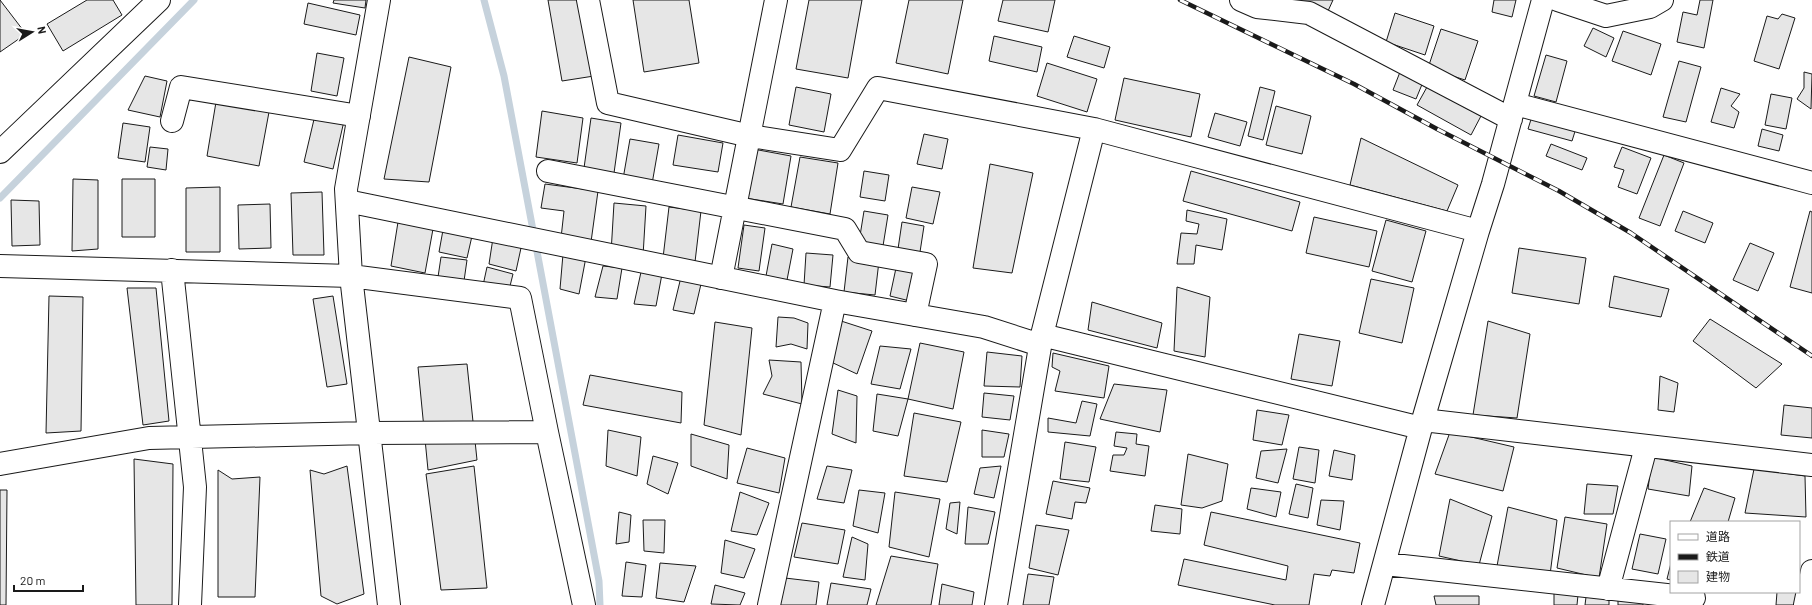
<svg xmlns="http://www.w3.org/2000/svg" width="1812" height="605" font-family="Barlow,'Noto Sans JP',sans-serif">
	<rect width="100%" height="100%" fill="#fff"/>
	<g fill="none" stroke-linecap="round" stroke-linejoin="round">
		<path stroke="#c6d2dc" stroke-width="7" d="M484,0L504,76L599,581L600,605
			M0,198L194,0"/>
	</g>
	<path fill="#e6e6e6" stroke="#1a1a1a" d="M0,0L26,34L0,52Z
		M87,0H113L122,15L63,51L47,24Z
		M334,0H366L365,8L333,3Z
		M548,0H581L594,76L562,81Z
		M633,0H689L699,63L644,72Z
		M809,0H862L848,78L796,69Z
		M909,0H963L948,74L896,63Z
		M1003,0H1055L1048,32L998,21Z
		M1299,0H1333L1328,11Z
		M1494,0H1516L1512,17L1492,12Z
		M1700,0H1713L1704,48L1677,42L1683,12L1697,15Z
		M308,3L360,15L356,35L304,24Z
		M1395,13L1434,26L1425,55L1386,42Z
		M1782,14L1795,18L1779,69L1754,61L1767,16L1778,19Z
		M1593,28L1614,38L1606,57L1584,46Z
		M1441,29L1478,41L1465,80L1428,68Z
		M1623,31L1661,44L1651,75L1612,61Z
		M994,36L1042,47L1037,72L989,61Z
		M1074,36L1110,47L1104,68L1067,57Z
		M317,53L344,58L337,96L311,91Z
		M1546,55L1567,61L1556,102L1534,96Z
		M409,57L451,67L429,182L384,179Z
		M1679,61L1701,67L1686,122L1663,117Z
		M1047,63L1097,79L1087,112L1037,96Z
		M1400,72L1423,82L1416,99L1393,90Z
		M1804,72L1812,74L1811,109L1797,99L1804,88Z
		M145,76L167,81L160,117L128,110Z
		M1124,78L1200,94L1191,137L1115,120Z
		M796,87L831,94L824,132L789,125Z
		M1260,87L1275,91L1263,140L1248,136Z
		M1427,87L1481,116L1471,135L1417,105Z
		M1721,88L1740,94L1731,106L1739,112L1734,128L1711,122Z
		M1771,94L1792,98L1786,129L1765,125Z
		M216,102L269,112L259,166L207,156Z
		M1276,106L1311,116L1302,154L1266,145Z
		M542,111L583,118L577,163L536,157Z
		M1215,113L1247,122L1240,146L1208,137Z
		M1533,113L1577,125L1572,141L1528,129Z
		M315,115L344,121L333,169L304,162Z
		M591,118L621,123L614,173L584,168Z
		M123,123L150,127L145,162L118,158Z
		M1762,129L1783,135L1779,151L1758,146Z
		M924,134L948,139L942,169L917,164Z
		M678,135L723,143L718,172L673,165Z
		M1361,138L1458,185L1447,211L1350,185Z
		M630,139L659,144L652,184L623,179Z
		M1551,144L1587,158L1582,170L1546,156Z
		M150,147L168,149L166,170L147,167Z
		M1622,147L1651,158L1637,194L1618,187L1624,170L1614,167Z
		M753,149L791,156L783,204L745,198Z
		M1664,155L1684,163L1660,226L1639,218Z
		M800,157L838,163L830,214L791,207Z
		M990,164L1033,173L1012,273L973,268Z
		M864,171L889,175L885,201L860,197Z
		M1191,171L1300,202L1292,231L1183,201Z
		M73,179L98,180V249L72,251Z
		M122,179H155V237H122Z
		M545,184L598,191L591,242L561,238L564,211L541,208Z
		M220,187V252H186V188Z
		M912,187L940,192L933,224L906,218Z
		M322,192L324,255H293L291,193Z
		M11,200L39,201L40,245L12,246Z
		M614,203L646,206L643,256L611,253Z
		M270,204L271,248L239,249L238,205Z
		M669,207L701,211L695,262L663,258Z
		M1187,210L1227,219L1222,250L1196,245L1194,264H1177L1181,233L1197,234L1199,224L1186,221Z
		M864,211L888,215L883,246L859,242Z
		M1683,211L1713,223L1705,243L1675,231Z
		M1810,211L1812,212V293L1790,287Z
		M1314,217L1377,231L1369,267L1306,253Z
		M1386,220L1426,231L1412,282L1372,271Z
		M398,222L433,229L425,273L391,266Z
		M902,222L924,226L920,252L898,249Z
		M744,225L765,228L759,271L738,268Z
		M443,230L472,236L467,258L439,252Z
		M493,238L521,248L516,271L489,264Z
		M1750,243L1774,253L1758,291L1733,280Z
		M772,244L793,249L787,280L766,276Z
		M1519,248L1586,258L1579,304L1512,293Z
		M806,253L833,255L830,287L804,285Z
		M563,254L586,257L579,294L560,289Z
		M441,257L467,260L464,281L438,277Z
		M848,257L879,261L875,295L844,292Z
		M603,266L622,268L617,299L595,297Z
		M487,267L513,274L508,294L482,290Z
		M896,268L920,273L914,302L890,296Z
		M641,272L662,274L656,306L634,304Z
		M1614,276L1669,289L1661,317L1609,307Z
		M681,277L701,284L694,314L673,310Z
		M1371,279L1414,288L1402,343L1359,333Z
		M1177,287L1210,297L1205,357L1174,351Z
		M127,288H156L169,421L143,425Z
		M49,296L83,297L81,431L46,433Z
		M333,296L347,384L327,387L313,299Z
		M1092,302L1162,323L1157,348L1088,330Z
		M778,317L794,318L808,323L807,349L791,344L776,347Z
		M1710,319L1782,364L1756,388L1693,341Z
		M838,320L872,331L857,374L831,362Z
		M1488,321L1530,334L1517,418L1473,415Z
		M715,322L752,328L741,435L704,425Z
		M1299,334L1340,341L1332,386L1291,379Z
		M920,343L964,352L953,409L908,399Z
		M880,346L911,349L900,389L871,384Z
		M987,352L1022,356L1020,387L984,386Z
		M1053,353L1109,366L1104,398L1055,391L1060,371L1052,367Z
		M769,360L801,362L802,404L763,394L772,376Z
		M467,364L477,460L428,470L418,367Z
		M590,375L682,392L681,423L583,405Z
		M1660,376L1678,383L1674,412L1658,410Z
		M1114,384L1167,390L1160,432L1100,419Z
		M838,390L857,396L856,443L832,434Z
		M984,393L1014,396L1010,420L982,417Z
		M877,394L908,399L898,436L873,431Z
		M1082,401L1097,404L1090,436L1048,432V418L1076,423Z
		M1784,405L1812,408V438L1781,435Z
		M1257,410L1289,415L1282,445L1253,440Z
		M914,413L961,422L947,482L904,476Z
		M608,430L641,437L637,476L606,466Z
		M982,430L1009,434L1004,457H982Z
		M1116,432L1137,434L1136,444L1149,446L1145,476L1110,471L1113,455H1124L1127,448L1114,446Z
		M1450,432L1514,447L1503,491L1435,474Z
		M691,434L729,445L727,479L691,466Z
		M1065,442L1096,447L1089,482L1060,479Z
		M1299,447L1319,450L1315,483L1293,479Z
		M747,448L785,458L779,493L737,483Z
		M1287,449L1278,483L1256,478L1261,451Z
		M1334,450L1355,455L1352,480L1329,476Z
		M1188,454L1228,464L1222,501L1202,508L1181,505Z
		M653,456L678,463L668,494L647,484Z
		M1652,457L1692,466L1689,496L1648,489Z
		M134,459L173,464L172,605H136Z
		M347,466L364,594L337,604L321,596L310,470L324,474Z
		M474,466L487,588L441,590L426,474Z
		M827,466L852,470L844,503L817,499Z
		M1001,466L994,498L974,494L980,468Z
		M1754,469L1805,476L1806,517L1745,513Z
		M218,470L232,479L260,477L255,597H218Z
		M1053,481L1090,488L1086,503L1075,502L1072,519L1046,514Z
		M1296,484L1313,488L1308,518L1289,514Z
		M1587,484L1618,486L1613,514H1584Z
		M1251,488L1281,492L1276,517L1247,509Z
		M1704,488L1735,498L1728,522H1690Z
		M0,490H7L6,605H0Z
		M859,490L885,493L878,533L853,526Z
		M740,492L769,503L757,535L731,531Z
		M895,492L940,499L929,557L889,547Z
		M1450,499L1492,516L1479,565L1439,556Z
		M1321,500L1344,501L1340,530L1317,525Z
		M960,502L957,534L946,529L950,503Z
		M1155,505L1182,509L1180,534L1151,531Z
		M968,507L995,512L988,544H965Z
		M1508,507L1557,520L1550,575L1497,566Z
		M619,512L631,515L629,542L616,544Z
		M1211,512L1360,543L1354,573L1332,570L1330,576L1314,574L1309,605H1275L1178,585L1184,559L1286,580L1288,566L1204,545Z
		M1565,517L1607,524L1599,578L1557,568Z
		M643,520H665L664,553L644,551Z
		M802,523L845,530L838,564L794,557Z
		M1036,525L1069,530L1058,575L1029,568Z
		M1640,534L1666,539L1658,574L1632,569Z
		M852,537L868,544L865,580L843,577Z
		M725,540L755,549L744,578L721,573Z
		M891,556L938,564L931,605H876Z
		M626,562L646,565L642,597L622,596Z
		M660,563L696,566L684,602L656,598Z
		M1671,563V580L1667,579Z
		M1028,574L1054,577L1049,605H1023Z
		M785,578L819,582L816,605H779Z
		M831,583L871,589L867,605H827Z
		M942,584L974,592L972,605H939Z
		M715,585L745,593L740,605L711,604Z
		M1777,592H1798L1796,605H1776Z
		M1554,593L1578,595L1577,605H1554Z
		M1434,596H1479V605H1436Z
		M1586,597L1609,599V605H1585Z
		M1618,600L1643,602V605H1618Z"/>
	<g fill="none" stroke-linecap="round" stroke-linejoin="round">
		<defs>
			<path id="minor" d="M379,0L346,189L351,276L389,605
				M588,0L608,103L750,136L840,150L878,88L1094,129L1478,231
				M1241,0L1257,7L1309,13L1511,119
				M1558,0L1606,16L1650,7L1662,0
				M1515,104L1812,183
				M172,121L181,87L359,116
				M0,152L159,0
				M548,171L845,229L859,252L926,264L915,315
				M347,201L835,301L984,327L1040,345
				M0,266L351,276L520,298L547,432L584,605
				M172,270L195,487L190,605
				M721,278L776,0
				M1042,335L1421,428
				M1423,420L1812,465
				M0,464L149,438L370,433L547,432
				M1385,564L1694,598
				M1608,589L1646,447
				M769,605L835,301
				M996,605L1042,335L1094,129
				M1373,605L1423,420L1478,231L1493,184L1543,0
				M1805,605L1812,571"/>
		</defs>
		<use href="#minor" stroke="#1a1a1a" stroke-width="24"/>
		<use href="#minor" stroke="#fff" stroke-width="22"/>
		<defs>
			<path id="rail" d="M1180,0L1354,84L1437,129L1559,191L1631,233L1812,356"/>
		</defs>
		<use href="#rail" stroke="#1a1a1a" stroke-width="4.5"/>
		<use href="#rail" stroke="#fff" stroke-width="3" stroke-dasharray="9" stroke-linecap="butt"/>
	</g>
	<rect x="1670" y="521" width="130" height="72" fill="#ffffff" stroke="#a3a3a3"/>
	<rect x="1678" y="534" width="20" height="6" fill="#ffffff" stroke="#a3a3a3"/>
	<text x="1706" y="541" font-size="12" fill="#1a1a1a">道路</text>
	<rect x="1678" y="554" width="20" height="6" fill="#1a1a1a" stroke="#a3a3a3"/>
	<text x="1706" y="561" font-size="12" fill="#1a1a1a">鉄道</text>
	<rect x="1678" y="571" width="20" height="12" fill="#e6e6e6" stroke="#a3a3a3"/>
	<text x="1706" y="581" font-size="12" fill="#1a1a1a">建物</text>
	<g transform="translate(32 32) rotate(79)" stroke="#ffffff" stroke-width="3" paint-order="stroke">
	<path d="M0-3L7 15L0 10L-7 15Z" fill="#1a1a1a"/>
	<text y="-6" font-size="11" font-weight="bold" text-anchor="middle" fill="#1a1a1a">N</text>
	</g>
	<path d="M14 585v6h69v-6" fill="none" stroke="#1a1a1a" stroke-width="2"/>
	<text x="20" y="585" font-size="12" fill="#1a1a1a" stroke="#ffffff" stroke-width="3" paint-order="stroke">20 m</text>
</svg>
